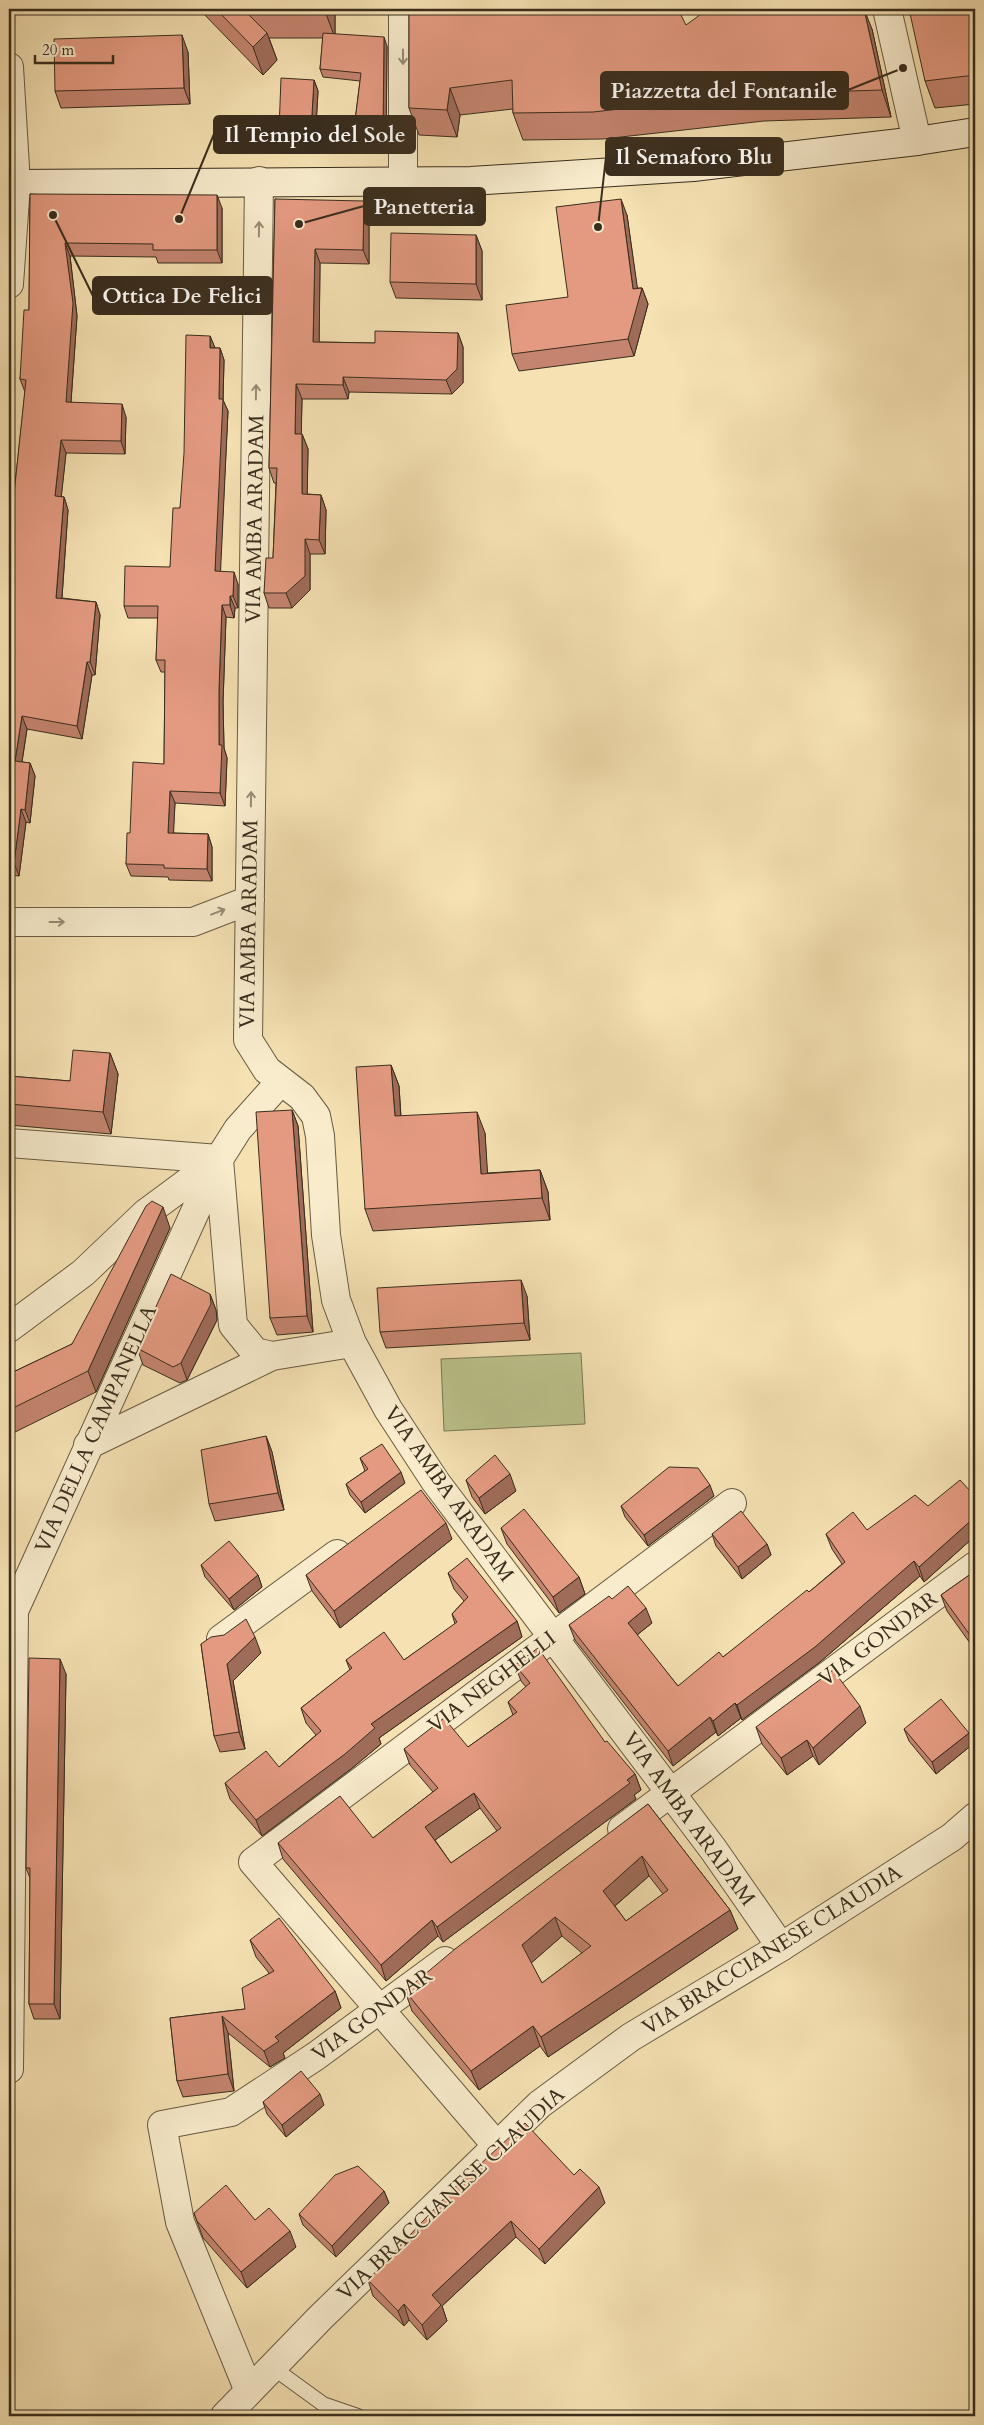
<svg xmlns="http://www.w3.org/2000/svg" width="984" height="2425" font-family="Cardo,serif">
	<rect width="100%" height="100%" fill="#f5e1b2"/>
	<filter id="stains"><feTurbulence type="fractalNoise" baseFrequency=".004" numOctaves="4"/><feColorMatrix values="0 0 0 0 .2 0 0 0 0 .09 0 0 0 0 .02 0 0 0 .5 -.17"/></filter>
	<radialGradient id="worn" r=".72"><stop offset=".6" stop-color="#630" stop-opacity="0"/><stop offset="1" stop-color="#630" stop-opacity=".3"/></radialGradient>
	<path fill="#bbc38d" stroke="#7a7856" d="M581,1353L585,1424L444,1431L441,1359Z"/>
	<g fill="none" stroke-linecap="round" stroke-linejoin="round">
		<defs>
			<path id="service" d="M272,2367L323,2404L358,2416"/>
			<path id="minor" d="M403,9V180
				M887,9L917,141
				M9,67L16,184L9,284
				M259,181L248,1040L267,1070L302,1097L316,1116L320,1136L326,1235L336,1300L352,1343L388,1409L435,1481L713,1849L781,1947
				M9,922H193L250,900
				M9,1143L219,1159
				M219,1160L233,1325L255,1352L272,1356L352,1343
				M9,1328L83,1273L146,1213L219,1159L238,1129L281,1081
				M88,1445L272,1356
				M221,1639L337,1554
				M622,1829L975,1566
				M9,2069L14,1611L219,1159
				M497,2146L253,1862L732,1503
				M249,2391L180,2222L162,2125L231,2112L316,2056L445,1961"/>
			<path id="tertiary" d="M225,2416L320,2318L540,2104L631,2037L781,1947L952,1837L975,1817"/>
			<path id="secondary" d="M9,184L471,181L693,167L917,141L975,132"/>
		</defs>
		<use href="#service" stroke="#685a43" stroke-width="16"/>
		<use href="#minor" stroke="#685a43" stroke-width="30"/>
		<use href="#tertiary" stroke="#685a43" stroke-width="30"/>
		<use href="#secondary" stroke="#392d1e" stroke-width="30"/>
		<use href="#service" stroke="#f8eccd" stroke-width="14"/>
		<use href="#minor" stroke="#f8eccd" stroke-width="28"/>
		<use href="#tertiary" stroke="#f8eccd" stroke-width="28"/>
		<use href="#secondary" stroke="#f8eccd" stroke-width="28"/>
	</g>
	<path fill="#c4846f" stroke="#392d1e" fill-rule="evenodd" d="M199,9H335V34L387,46L386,145L356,146L353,137L360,81L323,77L320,69L323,38H269L277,60L263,75Z
		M409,9L686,25L872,29L891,117L764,121L603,139L523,140L513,113V109L460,115L457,137L419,135L409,108Z
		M975,9V104L935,108L925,81Z
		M188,52L190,104L61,108L55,91Z
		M314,80L318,91L315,143L283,141L279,130Z
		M30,194L222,208V263H158L156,257L70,256L77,316L71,402L126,417L125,454L66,453L61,497H64L68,510L62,598L96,602L100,615L95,675H92L82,739L27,729L22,762L30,763L35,776L30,823L26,822L19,876L9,875V493L14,494L25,392L20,379L29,310Z
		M275,199L369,215V264L320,263L319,342L375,343L458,333L463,347V383L452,394L349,392L348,399H302L301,434H302L308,449L307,494L321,495L326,510L325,554H310V590L292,608H269L264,593L273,558L276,483H274L269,468Z
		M627,215L637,288H642L648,304L634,356L519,371L512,354L568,297Z
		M476,235L482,251V300L396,298L390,282Z
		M210,336L215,348H220L224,360L223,400L228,411L220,571L238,584V608H235L234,618L226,617L223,702L224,748L227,758L225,806L175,803L173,833L208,834L212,847V881L169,880L168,877L131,876L126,864L130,833L164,764L165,672H161L156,660L158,618H128L124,606L170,567L180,508Z
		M110,1053L118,1074L111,1134L9,1125V1076L70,1081Z
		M391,1065L399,1086L401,1116L485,1133L487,1173L540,1170L548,1192L550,1220L373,1231L365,1209Z
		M292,1110L298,1126L313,1332L277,1335L270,1318Z
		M170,1228L96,1392L9,1435V1374L72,1344Z
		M210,1294L216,1310L217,1320L187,1380L180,1383L143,1365L137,1348Z
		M527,1296L530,1340L386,1348L380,1332Z
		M266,1436L272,1452L284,1510L215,1521L209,1504Z
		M360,1458L405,1483L365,1513L350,1495L346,1484L365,1471Z
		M466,1480L516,1491L485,1514L472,1497Z
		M975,1490V1536L924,1582L920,1576L820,1662L742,1720L741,1718L718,1736L716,1732L673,1766L575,1640L569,1625L612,1599L652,1623L637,1635L678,1686L723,1657L809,1592L842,1564L832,1549L826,1534L867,1530L928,1506L972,1493Z
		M714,1496L648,1546L625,1517L621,1506Z
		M501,1528L579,1577L585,1594L559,1613L507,1544Z
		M712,1534L767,1544L771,1555L742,1579L716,1546Z
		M452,1539L340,1628L312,1591L306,1575Z
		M201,1565L258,1575L262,1587L234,1610L205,1577Z
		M975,1571V1650L947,1611L941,1595Z
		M448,1573L517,1621L522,1637L379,1738L381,1744L351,1769L262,1836L230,1799L225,1783L279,1767L316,1735L306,1723L301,1708L350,1670L346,1660H404L455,1624L452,1614L464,1601L454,1589Z
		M201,1644L261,1653L233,1681L245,1749L220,1752L214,1736Z
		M515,1665L605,1742L635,1774L641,1790L634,1795L636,1799L443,1942L438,1936L386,1981L283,1859L278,1843L373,1838L433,1792L410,1765L404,1749L468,1747L513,1715L508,1702L526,1687L521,1681ZM480,1808L497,1831L451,1863L435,1840Z
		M66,1674L60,2019H34L29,2004L30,1878L26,1868Z
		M866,1723L819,1765L813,1756L787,1775L762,1744L756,1727Z
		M904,1729L973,1744L936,1774L909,1741Z
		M648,1804L730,1910L738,1929L548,2057L540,2046L479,2090L412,2011L405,1991ZM649,1876L663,1894L626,1921L615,1906ZM562,1936L582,1953L542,1983L531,1963Z
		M250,1940L335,1991L341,2008L283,2053L285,2058L270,2067L228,2033L234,2091L183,2097L177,2081L170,2018L245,2009L269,1973L256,1957Z
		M263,2102L324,2105L286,2137L267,2114Z
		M574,2175L605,2203L545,2264L516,2237L442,2306L447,2321L427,2340L409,2320L404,2326L373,2296L368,2280Z
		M384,2191L389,2203L336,2257L303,2225L299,2214Z
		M194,2213L255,2220L296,2247L247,2288L203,2238Z"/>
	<path fill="#a06c5a" stroke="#392d1e" d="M325,9H335V38L325,11Z
		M864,9L872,29L891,117L882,90Z
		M267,33L277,60L263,75L253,47Z
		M182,35L188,52L190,104L184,88Z
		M384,37L387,46L386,145L383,137Z
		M314,80L318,91L315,143L311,132Z
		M450,88L460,115L457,137L447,110Z
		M217,195L222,208V263L217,250Z
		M621,199L627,215L639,299L642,288L648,304L634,356L628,339L633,289Z
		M364,201L369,215V264L363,250Z
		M476,235L482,251V300L476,284Z
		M65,243L70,256L77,316L70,415L66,402Z
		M315,249L320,263L319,357L313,342Z
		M458,333L463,347V383L452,394L446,380Z
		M210,336L215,348H210Z
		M220,348L224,360L223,400L228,411L220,583L215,571Z
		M343,377L349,392L348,399L343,385Z
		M296,384L302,399L301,449L295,434Z
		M122,404L126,417L125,454L121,441Z
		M302,434L308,449L307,509L302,494Z
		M61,440L66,453L60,509L55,496Z
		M321,495L326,510L325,554L319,540Z
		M64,497L68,510L61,611L56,598Z
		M305,539L310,554V590L292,608L286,593Z
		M234,572L238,584V608L233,596Z
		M230,596L235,608L234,618L230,605Z
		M96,602L100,615L95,675L90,662Z
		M222,605L226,617L223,702L224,748L227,758L225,806L220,793L219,745V690Z
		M87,662L92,675L82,739L77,726Z
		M22,716L27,729L20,774L15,761Z
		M30,763L35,776L30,823L25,810Z
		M170,791L175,803L173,845L168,833Z
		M21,809L26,822L19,876L14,863Z
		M208,834L212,847V881L207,869Z
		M110,1053L118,1074L111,1134L103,1112Z
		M391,1065L399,1086L402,1138L395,1116Z
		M292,1110L298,1126L313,1332L307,1316Z
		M477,1112L485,1133L489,1195L481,1174Z
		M540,1170L548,1192L550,1220L542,1198Z
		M163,1207L170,1228L96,1392L88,1371Z
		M521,1280L527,1296L530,1340L524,1323Z
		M210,1294L216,1310L217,1320L187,1380L181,1363Z
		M266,1436L272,1452L284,1510L278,1493Z
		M401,1472L405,1483L365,1513L361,1502Z
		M510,1474L516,1491L485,1514L479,1498Z
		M710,1485L714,1496L648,1546L644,1535Z
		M975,1517V1536L924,1582L919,1567Z
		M446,1523L452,1539L340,1628L334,1611Z
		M767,1544L771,1555L742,1579L738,1567Z
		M914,1561L920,1576L820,1662L742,1720L737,1705Z
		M258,1575L262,1587L234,1610L229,1599Z
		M579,1577L585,1594L559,1613L553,1597Z
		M646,1608L652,1623L633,1638L628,1623Z
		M517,1621L522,1637L379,1738L381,1744L351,1769L262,1836L256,1820L371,1724Z
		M255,1637L261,1653L233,1681L245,1749L239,1732L227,1664Z
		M60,1659L66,1674L60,2019L54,2004Z
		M735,1703L741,1718L718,1736L713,1721Z
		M860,1706L866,1723L819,1765L813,1748Z
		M710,1717L716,1732L673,1766L668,1751Z
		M969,1733L973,1744L936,1774L932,1762Z
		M807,1740L813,1756L787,1775L781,1758Z
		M635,1774L641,1790L634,1795L636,1799L443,1942L437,1927Z
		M474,1793L480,1808L431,1843L425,1827Z
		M642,1856L649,1876L610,1910L603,1891Z
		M730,1910L738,1929L548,2057L541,2037Z
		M555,1917L562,1936L529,1965L522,1945Z
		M432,1920L438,1936L386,1981L381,1965Z
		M335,1991L341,2008L283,2053L285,2058L270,2067L264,2051L275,2037Z
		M222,2016L228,2033L234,2091L228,2074Z
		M533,2026L540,2046L479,2090L471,2071Z
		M320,2094L324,2105L286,2137L282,2125Z
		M599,2187L605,2203L545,2264L539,2249Z
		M384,2191L389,2203L336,2257L332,2246Z
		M511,2221L516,2237L442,2306L447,2321L427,2340L422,2325L432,2295Z
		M290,2231L296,2247L247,2288L241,2272Z
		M404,2304L409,2320L404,2326L398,2311Z"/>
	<path fill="#e49a81" stroke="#392d1e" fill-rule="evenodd" d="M216,9H325V11H245L267,33L253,47Z
		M409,9H678L686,25L708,9H864L882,90L754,94L593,112L513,113L512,80L450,88L447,110L409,108Z
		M909,9H975V75L925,81Z
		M323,33L384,37L383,137H353L361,73L320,69Z
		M182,35L184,88L55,91L54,39Z
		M281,78L314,80L311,132L279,130Z
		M30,194L217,195V250H153V244L65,243L73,303L66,402L122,404L121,441L61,440L55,496L64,497L56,598L96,602L90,662H87L77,726L22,716L15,761L30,763L25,810L21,809L14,863H9V493L14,494L26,380L20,379L24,310H29Z
		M275,199L364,201L363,250L315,249L313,342L375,343V331L458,333L457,369L446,380L343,377V385L296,384L295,434H302V494L321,495L319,540L305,539V576L286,593H264L266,558H273L277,468H269Z
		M621,199L633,289L642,288L628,339L512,354L506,305L568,297L556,207Z
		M391,233L476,235V284L390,282Z
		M186,335L210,336V348H220L219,399H223L215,571L234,572L233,596H230V605H222L219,690V745H222L220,793L170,791L168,833L208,834L207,869L164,868V865L126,864L127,833H130L133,762L164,764L165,660H156L158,606H124L125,566L170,567L173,508H180L184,453Z
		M73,1050L110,1053L103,1112L9,1104V1076L70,1081Z
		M391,1065L395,1116L477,1112L481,1174L540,1170L542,1198L365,1209L356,1067Z
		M292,1110L307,1316L270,1318L256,1112Z
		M152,1201L163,1207L88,1371L9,1410V1374L72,1344L146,1206Z
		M171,1274L210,1294L211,1304L181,1363L173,1367L137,1348Z
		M521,1280L524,1323L380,1332L377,1288Z
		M266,1436L278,1493L209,1504L201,1450Z
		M382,1444L401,1472L361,1502L346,1484L368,1469L360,1458Z
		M495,1455L510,1474L479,1498L466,1480Z
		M669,1467L698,1468L710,1485L644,1535L621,1506Z
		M960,1480L972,1493L975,1490V1517L919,1567L914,1561L815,1647L737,1705L735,1703L713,1721L710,1717L668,1751L569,1625L609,1596L612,1599L628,1586L646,1608L628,1623L678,1686L719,1652L723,1657L807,1590L809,1592L845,1562L826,1534L853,1512L867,1530L915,1495L928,1506Z
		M421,1490L446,1523L334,1611L306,1575Z
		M524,1509L579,1577L553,1597L501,1528Z
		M741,1511L767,1544L738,1567L712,1534Z
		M229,1541L258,1575L229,1599L201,1565Z
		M467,1558L517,1621L371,1724L375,1728L345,1754L256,1820L225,1783L266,1751L279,1767L321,1731L301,1708L352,1668L346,1660L384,1632L404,1660L457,1622L452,1614L468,1597L448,1573Z
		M975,1571V1642L941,1595Z
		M246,1619L255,1637L227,1664L239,1732L214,1736L201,1644L211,1637L224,1635Z
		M538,1648L605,1742L607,1741L635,1774L627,1780L630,1783L437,1927L432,1920L381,1965L278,1843L340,1796L373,1838L438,1788L404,1749L444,1718L468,1747L517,1712L508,1702L530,1683L515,1665ZM474,1793L501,1828L451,1863L425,1827Z
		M29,1658L60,1659L54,2004H29L30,1868H26Z
		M833,1670L860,1706L813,1748L807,1740L781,1758L756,1727Z
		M941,1699L969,1733L932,1762L904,1729Z
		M648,1804L730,1910L541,2037L533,2026L471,2071L405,1991L455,1949ZM642,1856L668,1890L626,1921L603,1891ZM555,1917L591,1946L542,1983L522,1945Z
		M279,1918L335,1991L275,2037L279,2041L264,2051L222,2016L228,2074L177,2081L170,2018L245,2009L242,1988L274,1971L250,1940Z
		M301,2071L320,2094L282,2125L263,2102Z
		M525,2123L574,2175L580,2169L599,2187L539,2249L511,2221L432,2295L441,2305L422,2325L404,2304L398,2311L368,2280L451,2191Z
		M358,2166L384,2191L332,2246L299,2214L335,2175Z
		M226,2185L255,2220L269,2208L290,2231L241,2272L197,2221L194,2213Z"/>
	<defs><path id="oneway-shaft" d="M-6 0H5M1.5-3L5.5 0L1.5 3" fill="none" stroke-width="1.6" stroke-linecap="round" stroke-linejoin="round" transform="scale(1.25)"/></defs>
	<g stroke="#988c76">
		<use href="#oneway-shaft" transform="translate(403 57) rotate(90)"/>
		<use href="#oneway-shaft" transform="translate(259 229) rotate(-89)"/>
		<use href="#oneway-shaft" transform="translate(256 392) rotate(-89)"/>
		<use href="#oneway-shaft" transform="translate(251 799) rotate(-89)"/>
		<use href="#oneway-shaft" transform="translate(218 912) rotate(-21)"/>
		<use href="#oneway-shaft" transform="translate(57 922)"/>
	</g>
	<g text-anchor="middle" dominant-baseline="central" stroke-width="4" stroke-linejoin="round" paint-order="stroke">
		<g font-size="21" fill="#392d1e" stroke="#f8eccd">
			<text transform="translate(255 519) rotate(-89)">VIA AMBA ARADAM</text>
			<text transform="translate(249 924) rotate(-89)">VIA AMBA ARADAM</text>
			<text transform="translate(96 1429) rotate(-66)">VIA DELLA CAMPANELLA</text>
			<text transform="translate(449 1494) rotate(55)">VIA AMBA ARADAM</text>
			<text transform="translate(878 1639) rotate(-37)">VIA GONDAR</text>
			<text transform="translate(492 1682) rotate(-37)">VIA NEGHELLI</text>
			<text transform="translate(689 1819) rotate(54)">VIA AMBA ARADAM</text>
			<text transform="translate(772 1950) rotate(-32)">VIA BRACCIANESE CLAUDIA</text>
			<text transform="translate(372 2015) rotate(-36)">VIA GONDAR</text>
			<text transform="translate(451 2194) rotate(-43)">VIA BRACCIANESE CLAUDIA</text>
		</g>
	</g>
	<path fill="none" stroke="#392d1e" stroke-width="2" d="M903 68L848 90M179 219L214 134M598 227L606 157M299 224L364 206M53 215L93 296"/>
	<g fill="#392d1e" stroke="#f8eccd" stroke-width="2">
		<circle cx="903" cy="68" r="5"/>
		<circle cx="179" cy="219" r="5"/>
		<circle cx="598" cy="227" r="5"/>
		<circle cx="299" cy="224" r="5"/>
		<circle cx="53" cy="215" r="5"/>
	</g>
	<g fill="#392d1e" stroke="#392d1e" stroke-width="2">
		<rect x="601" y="72" width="247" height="37" rx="5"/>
		<rect x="214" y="116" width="201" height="37" rx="5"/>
		<rect x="606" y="138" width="177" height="37" rx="5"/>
		<rect x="364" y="188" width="121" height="37" rx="5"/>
		<rect x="93" y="277" width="179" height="37" rx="5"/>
	</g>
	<g font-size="22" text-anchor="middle" font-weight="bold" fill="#fff">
		<text x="724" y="98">Piazzetta del Fontanile</text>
		<text x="315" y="142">Il Tempio del Sole</text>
		<text x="694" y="164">Il Semaforo Blu</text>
		<text x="424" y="214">Panetteria</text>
		<text x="182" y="303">Ottica De Felici</text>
	</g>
	<rect width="984" height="2425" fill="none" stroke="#f5e1b2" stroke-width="30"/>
	<rect x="10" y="10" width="964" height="2405" fill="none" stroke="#392d1e" stroke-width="2.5"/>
	<rect x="15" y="15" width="954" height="2395" fill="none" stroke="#392d1e"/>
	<path d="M35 55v8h78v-8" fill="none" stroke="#392d1e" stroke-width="2.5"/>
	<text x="42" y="55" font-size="15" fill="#392d1e" stroke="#f8eccd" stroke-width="4" paint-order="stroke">20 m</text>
	<rect width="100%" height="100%" filter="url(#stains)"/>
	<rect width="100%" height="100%" fill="url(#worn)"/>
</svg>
